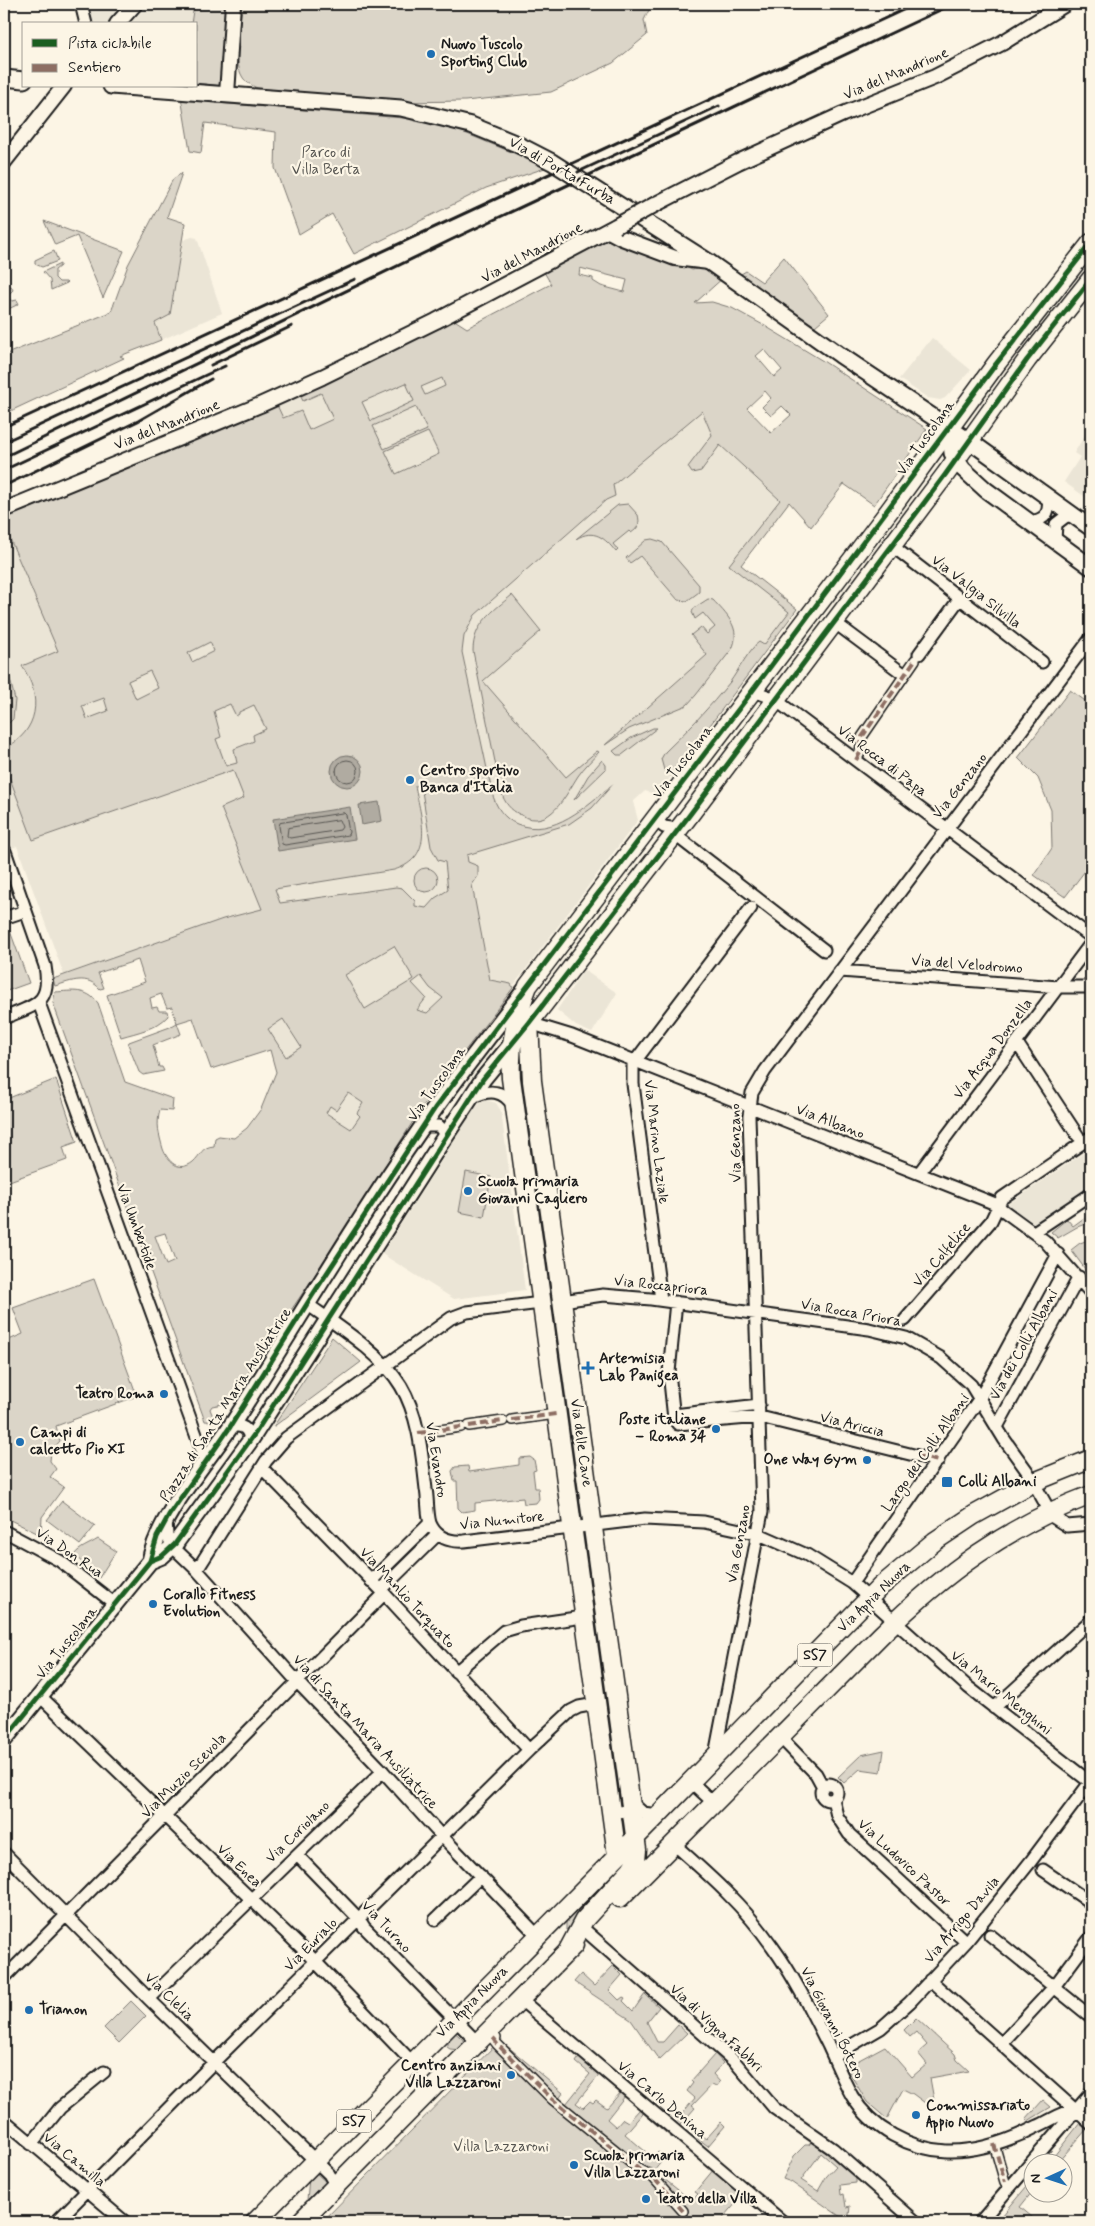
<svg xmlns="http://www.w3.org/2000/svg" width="1095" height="2226" font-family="Mynerve,sans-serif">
	<rect width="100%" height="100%" fill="#fcf5e5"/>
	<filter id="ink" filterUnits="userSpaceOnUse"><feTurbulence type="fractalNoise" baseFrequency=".02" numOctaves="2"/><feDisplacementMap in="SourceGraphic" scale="10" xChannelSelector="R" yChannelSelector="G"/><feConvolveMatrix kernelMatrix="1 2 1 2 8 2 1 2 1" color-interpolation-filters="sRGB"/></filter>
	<g filter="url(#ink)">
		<path fill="#ebe5d6" d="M88,4H128L111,24H93Z
			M149,4H193L191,24H129Z
			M192,237L197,238L222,313L161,340L155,323L170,315L183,240Z
			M712,302L732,308L702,411L715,440L780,500L790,502L741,565L797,609L657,795L645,791L633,802L638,820L422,1107L338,1241L223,919L64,975L17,846L4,851V517L276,403L337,375L694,303Z
			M932,338L971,370L945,398L940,400L928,398L899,379Z
			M1091,425V501L1064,482L1080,457L1074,453Z
			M584,970L617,993L592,1033L576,1026L557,1010Z
			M486,1100L496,1103L501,1111L525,1290L454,1299L382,1254L472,1113L480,1103Z
			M1091,1148V1186L1036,1224L1007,1205Z"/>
		<path fill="#dbd5c8" stroke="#7c7872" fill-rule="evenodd" d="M194,4H228L221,86L196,83V24H191Z
			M242,4H652L644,20L647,35L613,63L551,92L465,101L402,102L257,88C251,85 245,82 242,76C233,62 241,21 242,4Z
			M181,97L216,99V103L416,119L455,129L548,167L486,188L354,254L332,214L299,234L275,168L276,132L205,123L201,153L190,151Z
			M182,173L167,217L185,223L170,315L155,323L161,340L120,356L124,358L4,414V355L111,312L128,265L173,179Z
			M44,221L124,251L103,298L77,236L55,245Z
			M606,240L628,244L653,252L692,270L708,267L724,277L695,303L712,302L732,308L765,326L823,361L927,429L874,505L844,484L811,527L789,502L741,565L797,609L672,776L664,770L661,759L665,752C688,730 710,707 730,682C738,671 750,648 759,642L764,645L789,612L729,565L780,500L720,445L701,471L692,473L688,467L712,435L702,411L613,485L615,496L606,500L475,615L464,636L462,652L492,792C495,806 504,819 517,824C553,839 587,805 613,784L592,808L569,824L467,855L468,862L478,866V876L472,885L490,980L511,984L513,988L422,1107L338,1241L228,1403L212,1406L210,1409L215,1422L205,1421L53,1003L55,992C73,991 86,988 98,1003L125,1082L173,1099L172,1111L160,1110C156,1124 159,1135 163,1149C168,1162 179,1173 193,1162C201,1155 201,1147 214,1146L215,1138L219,1136L234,1138L247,1128L261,1109L276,1072L270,1050L211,1069L193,1018L177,1023L181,1034L153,1045L159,1067H162L164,1071L143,1075L139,1072L128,1044L129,1042L170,1027L177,1023L172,1007L167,1008L161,994L150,998L152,1008L157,1007L159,1011H167L168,1016C156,1029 138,1032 121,1037L107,995L145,982L138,960L98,973L104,988L100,989C87,974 72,981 55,986L53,979L223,919L262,909L221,808L244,798L233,770L33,840L6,768H4V749C39,731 43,697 22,666L58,651L4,525V517L276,403L283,418L301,411L309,430L333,419L321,393L303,401L299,393L453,319L467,328L551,284L544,272ZM580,268L627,280L624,292L601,286L593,281V278L579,275ZM764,349L782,370L774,377L756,356ZM442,378L445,386L425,395L421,387ZM406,383L414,401L371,421L362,402ZM765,391L771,398L762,407L771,416L782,406L791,415L771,433L747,408ZM416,407L427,430L384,449L373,426ZM428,432L439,454L396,474L385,451ZM210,642L214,651L192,662L188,653ZM150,671L158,688L136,699L128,681ZM104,698L108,711L87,719L82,706ZM230,704L236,716L239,714V712L254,705L266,729L253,735L254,741L234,749L237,763L226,766L216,739L221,737L214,711ZM421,785L431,847L438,860L445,862L448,890L435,898L426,908L415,906V901L402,888L396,887L280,903L275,889L394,870C436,857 421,818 415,786ZM394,946L414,979L365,1009L345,975ZM421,976L430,988L443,998L427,1013L417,1010L426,998L412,983ZM283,1019L301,1047L286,1057L268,1029ZM348,1093L363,1103L357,1113L360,1116L351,1129L326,1113L330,1106L336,1110ZM165,1233L175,1261L166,1265L155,1236Z
			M54,251L58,261L42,267L35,264V260Z
			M784,257L829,314L815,326L736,277L746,271L762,282Z
			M60,264V266L55,270V278L59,282H66L67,283L51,290L50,280L43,272Z
			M11,286L13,290L8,295V298L12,301L17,300L19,304L4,311V289Z
			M628,504L638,515C640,523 639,528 631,533L629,531L613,544L618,550L616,552C605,538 594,528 576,539L618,505Z
			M652,539L662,542L699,585V592L687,601L678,600L640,556L630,563L626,558L646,540Z
			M512,595L541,631L483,681L566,777L597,751L599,752C592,760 584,767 578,776C565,796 550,831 521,815C510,810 505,803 501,792L473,651C473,624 493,611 512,595Z
			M708,599L713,600C726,614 742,628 732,649L696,695L687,705L629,729L605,745L707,655L691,635L701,627L707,634L715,627L703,613L695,619L692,612L694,608Z
			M6,662L15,700L13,719L4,728V663Z
			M1070,690L1091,705V863L1065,897L1034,875L1052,848L1051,810L1038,778L1018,758Z
			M653,728H657L622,755H617L613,751L631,738Z
			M602,760L606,765V769L574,800L588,776Z
			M414 880a12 12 0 1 1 24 0a12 12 0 1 1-24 0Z
			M10,931L29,983L4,992V933Z
			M56,1079L77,1142L63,1147L67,1160L4,1183V1100Z
			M466,1172L491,1177L484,1217L459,1212Z
			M1091,1213V1222L1077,1227L1058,1238L1051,1232L1067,1219L1073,1226Z
			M1091,1239V1277L1071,1250L1080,1243Z
			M94,1279L137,1396L56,1426L60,1441L51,1451L50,1461L56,1469L50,1477L64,1487L42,1517L41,1535L4,1517V1342L23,1334L13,1308Z
			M332,1337L361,1362L273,1427L329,1342Z
			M530,1457L534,1460L536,1470L533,1471L535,1488H538L539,1499L536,1503L524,1504L523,1498L475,1503V1510L462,1512L458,1508L457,1481H454L452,1471L455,1467L468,1466L469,1472L519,1465V1458Z
			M62,1501L95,1526L80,1545L47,1520Z
			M98,1539L116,1551L99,1578L74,1555C80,1547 89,1545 98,1539Z
			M884,1750L881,1772L860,1769L844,1783L838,1777L861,1755Z
			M615,1870L619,1876L566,1930V1918Z
			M613,1966L622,1975L609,1990L619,2000L623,1997L625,1998L623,2001L633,2011L645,1994L659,2007L647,2022L657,2042H663L678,2025L687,2033L659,2060L631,2020L574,1982L581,1974L594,1986Z
			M131,2001L146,2016L119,2043L104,2028Z
			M916,2018L955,2054L957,2060L969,2071L930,2078L934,2100L925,2103L913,2094L903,2089L887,2119L867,2102L846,2067L885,2046L912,2077L927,2064L918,2053L927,2045L916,2032L910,2037L904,2030Z
			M452,2030L467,2043L460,2050L450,2049L447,2047V2036Z
			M500,2040L563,2093L559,2099L566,2104L590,2074L576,2062L580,2056L601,2073L576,2103L583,2108L590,2101L593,2103L596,2100L607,2108L621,2092L625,2096L607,2119L616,2127L623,2119L628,2122L641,2108L675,2137L673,2139L643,2113L625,2134L653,2158L658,2152L665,2157L654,2171L692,2201L698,2194L695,2192L714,2169L770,2214L767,2218L742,2196L720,2222H322Z
			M715,2054L723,2063L713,2074L720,2082L716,2087L712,2085L692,2106L695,2108L681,2124L678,2121L682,2117L681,2115L695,2098L687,2091L693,2083L691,2081Z
			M1043,2100L1051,2107L1028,2121L1026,2119Z
			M721,2122L725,2126L708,2146L696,2137L699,2134L706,2139Z
			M1080,2123L1087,2129L1057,2163H1053L1050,2161Z
			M812,2141L856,2176V2183L840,2185L841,2195L844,2194L846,2207L850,2206L848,2222L791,2182L783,2179L794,2156L805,2145H809ZM821,2153L836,2166L826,2177L818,2191L801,2180Z
			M315,2172L328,2184L324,2190L320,2187L307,2200L309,2178Z
			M1032,2180V2192L1020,2207L1038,2222H997Z"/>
		<path fill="#b0aba1" stroke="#75726c" d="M331 771a16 16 0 1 1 32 0a16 16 0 1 1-32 0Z
			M379,802L382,821L362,825L359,805Z
			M350,807L355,839L278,851L273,819Z"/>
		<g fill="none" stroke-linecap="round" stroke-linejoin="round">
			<path stroke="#575551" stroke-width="1" d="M336 771a11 11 0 1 1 22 0a11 11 0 1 1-22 0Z
				M344,813L346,815L349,832L348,835L285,845L282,844L279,826L280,823Z
				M339,820L342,827L340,830L290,838L287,836L288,828Z"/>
			<defs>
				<path id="pedestrian" d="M856,760L860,753L862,737L915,660
					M512,1420L556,1414
					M469,1426L503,1421
					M418,1433L461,1427
					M496,2038L494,2040L497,2044L552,2099L641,2171L651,2175L683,2211
					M994,2144L1005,2182"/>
				<path id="minor" d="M81,4L86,24
					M1031,522C1046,519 1050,513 1048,498
					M1055,540L1056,524L1065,517L1074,515
					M891,545L1042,662
					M834,622L901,672
					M919,654L960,598
					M753,691L773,698L1091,937
					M654,819L664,827L678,829
					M674,834L824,950
					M4,918L25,911
					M840,971L1059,987H1091
					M39,1003L206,1462
					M4,1018C34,1005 52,1005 45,966L5,851
					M523,1021L572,1036L993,1203L1045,1241L1091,1293
					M1017,1043L1078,1136
					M471,1098C489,1089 503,1089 514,1107
					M423,1126H439L444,1133V1138
					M919,1173L1091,943
					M1034,1232L1091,1194
					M661,1300L633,1084V1064L751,908
					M562,1301L603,1295L651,1299L869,1329L906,1338L941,1358L971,1385L1004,1439L1027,1471L1053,1517L1067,1526L1091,1524
					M676,1302L669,1372L674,1419L678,1424L760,1417L938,1461
					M307,1304C338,1326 381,1353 401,1386C419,1416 422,1455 426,1489C428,1499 427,1513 430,1523C436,1538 450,1542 464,1541L645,1519L704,1522L759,1534L807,1555L852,1583L968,1687L1091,1783
					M905,1320L991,1221L1002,1198L1091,1137
					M674,1415L759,1405
					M230,1427C242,1424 249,1428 250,1441
					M997,1427L1079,1277
					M262,1468L381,1590L529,1750
					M166,1521L167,1535L173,1547L197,1570L303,1688L379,1767L436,1830L538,1936
					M4,1531L60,1561L115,1604
					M197,1570L266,1461L286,1438L451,1318L467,1312L541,1303
					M371,1581L430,1523
					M852,1583L980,1398L1058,1254
					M381,1590L438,1534
					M456,1672L504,1631L521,1626L583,1617
					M40,1696L307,1953L412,2062
					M994,1708L1091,1620
					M780,1737L816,1774L823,1787
					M715,1755L762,1512L749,1116L752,1093L765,1071L1091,638
					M690,1781L715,1804
					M821 1792a8 8 0 1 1 16 0a8 8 0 1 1-16 0Z
					M833,1799L837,1816L849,1834L966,1942
					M610,1803C613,1811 619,1814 626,1810L631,1802L643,1813L658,1815
					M675,1845C710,1876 745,1907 772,1946C794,1976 811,2011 828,2045C836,2062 843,2080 852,2096C872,2129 909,2149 947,2151C978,2152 1011,2140 1038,2126C1051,2120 1062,2112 1076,2110
					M4,1853L149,1999L329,2174L336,2186
					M297,1855L359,1919L364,1927L478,2043
					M1043,1870L1091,1903
					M435,1920L481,1876
					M587,1932L735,2062L774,2108L833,2149L916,2222
					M990,1935L1091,2017
					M4,1978L384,1594
					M930,1980L1091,2124
					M149,1999L383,1771
					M521,2000L783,2222
					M1001,2044L1053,1988L1091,1937
					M833,2056L881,2028L910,2002L966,1942L1031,1861L1091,1781
					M4,2120L125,2222
					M31,2144L60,2108L104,2072
					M56,2222L220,2056L529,1750L571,1711L579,1707L596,1704
					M980,2222L1091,2093"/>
				<path id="tertiary" d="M117,24L135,4
					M227,94L233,4
					M4,162L64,86
					M656,204L738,162L843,114L935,77L1002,43L1065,4
					M609,231L622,238L675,258L709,262
					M4,510L260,405L322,377L436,321L616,226"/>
				<path id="secondary" d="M4,78L24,80
					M111,86L401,108L471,125L517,144L552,162L709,262L840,355L978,447L1091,528
					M950,428L952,453L963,469L986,490L1091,567
					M150,1561L162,1556L175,1544L250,1441L444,1138L483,1079L514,1041
					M4,1740L150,1561C159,1514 208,1461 235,1420C297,1322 356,1222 422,1127C454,1080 489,1036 524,991"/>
				<path id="primary" d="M617,1855L511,1078C509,1045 516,1017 528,986L889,511L996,364L1091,243
					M620,1898L881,1635C944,1573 1008,1526 1091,1495
					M567,1952L584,1920L631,1869L636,1861L637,1850L532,1081L529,1023L688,817L945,475L1027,360L1091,279
					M255,2222L658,1815L880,1587L935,1541L974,1515L1034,1482L1091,1459
					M300,2222L574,1945"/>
			</defs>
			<use href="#pedestrian" stroke="#1c1c1c" stroke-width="12"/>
			<use href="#minor" stroke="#1c1c1c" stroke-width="15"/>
			<use href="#tertiary" stroke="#1c1c1c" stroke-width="18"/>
			<use href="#secondary" stroke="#1c1c1c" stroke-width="19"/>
			<use href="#primary" stroke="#1c1c1c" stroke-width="21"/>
			<use href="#pedestrian" stroke="#fcf5e5" stroke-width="9"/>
			<use href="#minor" stroke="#fcf5e5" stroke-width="11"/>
			<use href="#tertiary" stroke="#fcf5e5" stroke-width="14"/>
			<use href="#secondary" stroke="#fcf5e5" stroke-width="15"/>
			<use href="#primary" stroke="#fcf5e5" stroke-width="18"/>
			<path stroke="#1c1c1c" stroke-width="3" d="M578,172L719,106
				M211,365L292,326
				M4,427L916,4
				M4,442L355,279
				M4,457L453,239L953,4
				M4,470L225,366
				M4,486L138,421L211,379"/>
			<defs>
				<path id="tertiary-bridge" d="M616,226L656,204"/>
			</defs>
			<use href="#tertiary-bridge" stroke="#1c1c1c" stroke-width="18" stroke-linecap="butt"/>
			<use href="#tertiary-bridge" stroke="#fcf5e5" stroke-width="14"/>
			<path stroke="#8d6e63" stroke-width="4" stroke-dasharray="8 4" stroke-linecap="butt" d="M856,760L860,753L862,737L915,660
				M512,1420L556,1414
				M469,1426L503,1421
				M418,1433L461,1427
				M917,1456L938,1461
				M496,2038L494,2040L497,2044L552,2099L641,2171L651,2175L683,2211
				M994,2144L1005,2182"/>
			<defs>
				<path id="cycleway" d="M150,1561L162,1556L175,1544L256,1432L483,1079L529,1023L688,817L945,475L1027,360L1091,279
					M4,1740L150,1561L157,1537L169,1515L230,1427L312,1296L435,1108L747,698L996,364L1091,243"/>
			</defs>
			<use href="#cycleway" stroke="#fcf5e5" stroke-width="8"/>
			<use href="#cycleway" stroke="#1b5e20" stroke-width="5"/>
		</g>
	</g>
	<g fill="#1f6fb2" stroke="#fcf5e5" stroke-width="2">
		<circle cx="431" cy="54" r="5"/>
		<circle cx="410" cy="780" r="5"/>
		<circle cx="468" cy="1191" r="5"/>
		<path d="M585.5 1360.5h5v5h5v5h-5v5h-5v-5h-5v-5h5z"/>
		<circle cx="164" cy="1394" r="5"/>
		<circle cx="716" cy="1429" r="5"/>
		<circle cx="20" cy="1442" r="5"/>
		<circle cx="867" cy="1460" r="5"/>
		<rect x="941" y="1476" width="12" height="12" rx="2.5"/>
		<circle cx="153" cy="1604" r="5"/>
		<circle cx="29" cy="2010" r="5"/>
		<circle cx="511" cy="2075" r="5"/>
		<circle cx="916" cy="2115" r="5"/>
		<circle cx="574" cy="2165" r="5"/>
		<circle cx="646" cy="2199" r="5"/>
	</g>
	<g text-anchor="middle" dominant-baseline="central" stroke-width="4.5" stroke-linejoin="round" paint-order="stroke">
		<g fill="#fcf5e5" stroke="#5f5d58" stroke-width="1">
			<rect x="797.5" y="1643.5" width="35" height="23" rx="4"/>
			<rect x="336.5" y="2109.5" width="35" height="23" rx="4"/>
		</g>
		<g font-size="14" font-weight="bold" fill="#1c1c1c">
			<text x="815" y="1655">SS7</text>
			<text x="354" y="2121">SS7</text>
		</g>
		<g font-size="15" font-weight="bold" fill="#1c1c1c" stroke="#fcf5e5" text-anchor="start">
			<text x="441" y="45">Nuovo Tuscolo<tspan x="441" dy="17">Sporting Club</tspan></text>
			<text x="420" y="771">Centro sportivo<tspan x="420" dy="17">Banca d'Italia</tspan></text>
			<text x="478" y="1182">Scuola primaria<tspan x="478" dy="17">Giovanni Cagliero</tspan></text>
			<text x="599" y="1359">Artemisia<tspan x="599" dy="17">Lab Panigea</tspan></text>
			<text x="154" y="1394" text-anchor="end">Teatro Roma</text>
			<text x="706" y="1420" text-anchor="end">Poste italiane<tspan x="706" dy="17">– Roma 34</tspan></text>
			<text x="30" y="1433">Campi di<tspan x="30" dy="17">calcetto Pio XI</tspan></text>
			<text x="857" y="1460" text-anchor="end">One Way Gym</text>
			<text x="958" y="1482">Colli Albani</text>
			<text x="163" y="1595">Corallo Fitness<tspan x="163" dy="17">Evolution</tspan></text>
			<text x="39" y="2010">Trianon</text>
			<text x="501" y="2066" text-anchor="end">Centro anziani<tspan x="501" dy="17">Villa Lazzaroni</tspan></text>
			<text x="926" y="2106">Commissariato<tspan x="926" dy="17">Appio Nuovo</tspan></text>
			<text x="584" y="2156">Scuola primaria<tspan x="584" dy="17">Villa Lazzaroni</tspan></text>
			<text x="656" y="2199">Teatro della Villa</text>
		</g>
		<g font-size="15" fill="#1c1c1c" stroke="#fcf5e5">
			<text transform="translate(896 74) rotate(-23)">Via del Mandrione</text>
			<text transform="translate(562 171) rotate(30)">Via di Porta Furba</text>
			<text transform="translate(532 253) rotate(-28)">Via del Mandrione</text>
			<text transform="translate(167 425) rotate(-22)">Via del Mandrione</text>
			<text transform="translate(926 438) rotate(-54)">Via Tuscolana</text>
			<text transform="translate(976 592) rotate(38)">Via Valgia Silvilla</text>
			<text transform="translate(882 761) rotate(37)">Via Rocca di Papa</text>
			<text transform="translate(683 762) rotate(-52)">Via Tuscolana</text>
			<text transform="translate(960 786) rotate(-52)">Via Genzano</text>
			<text transform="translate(967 965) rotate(4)">Via del Velodromo</text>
			<text transform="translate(993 1049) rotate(-53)">Via Acqua Donzella</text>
			<text transform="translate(437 1084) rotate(-54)">Via Tuscolana</text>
			<text transform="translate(830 1122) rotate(21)">Via Albano</text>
			<text transform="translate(656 1142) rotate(83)">Via Marino Laziale</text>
			<text transform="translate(736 1143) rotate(-91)">Via Genzano</text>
			<text transform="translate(136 1227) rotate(70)">Via Umbertide</text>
			<text transform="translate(942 1255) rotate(-49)">Via Colfelice</text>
			<text transform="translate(661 1286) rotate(6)">Via Roccapriora</text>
			<text transform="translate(851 1313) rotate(10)">Via Rocca Priora</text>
			<text transform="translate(1024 1345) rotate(-61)">Via dei Colli Albani</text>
			<text transform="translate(226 1405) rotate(-57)">Piazza di Santa Maria Ausiliatrice</text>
			<text transform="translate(852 1425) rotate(14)">Via Ariccia</text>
			<text transform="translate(581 1443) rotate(82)">Via delle Cave</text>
			<text transform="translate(926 1453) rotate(-55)">Largo dei Colli Albani</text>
			<text transform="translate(436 1460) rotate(81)">Via Evandro</text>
			<text transform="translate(502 1521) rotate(-6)">Via Numitore</text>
			<text transform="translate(739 1544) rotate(-80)">Via Genzano</text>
			<text transform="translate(69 1553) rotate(34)">Via Don Rua</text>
			<text transform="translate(874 1597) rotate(-44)">Via Appia Nuova</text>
			<text transform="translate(407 1598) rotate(47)">Via Manlio Torquato</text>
			<text transform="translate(67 1643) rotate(-51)">Via Tuscolana</text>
			<text transform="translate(1001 1693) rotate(39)">Via Mario Menghini</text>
			<text transform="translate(365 1732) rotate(47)">Via di Santa Maria Ausiliatrice</text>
			<text transform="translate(184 1776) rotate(-45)">Via Muzio Scevola</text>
			<text transform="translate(298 1832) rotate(-44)">Via Coriolano</text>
			<text transform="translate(904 1863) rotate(43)">Via Ludovico Pastor</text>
			<text transform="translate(239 1866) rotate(44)">Via Enea</text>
			<text transform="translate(962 1920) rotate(-50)">Via Arrigo Davila</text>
			<text transform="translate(386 1927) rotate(47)">Via Turno</text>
			<text transform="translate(311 1945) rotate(-45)">Via Eurialo</text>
			<text transform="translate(169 1997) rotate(44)">Via Clelia</text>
			<text transform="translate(472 2002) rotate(-45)">Via Appia Nuova</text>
			<text transform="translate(832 2023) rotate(63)">Via Giovanni Botero</text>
			<text transform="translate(716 2028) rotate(43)">Via di Vigna Fabbri</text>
			<text transform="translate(662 2100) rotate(40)">Via Carlo Denina</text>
			<text transform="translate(74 2160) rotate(40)">Via Camilla</text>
		</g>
		<g font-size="15" fill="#555450" stroke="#fcf5e5">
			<text x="326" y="153">Parco di<tspan x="326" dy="17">Villa Berta</tspan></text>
			<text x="501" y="2147">Villa Lazzaroni</text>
		</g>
	</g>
	<rect width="1095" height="2226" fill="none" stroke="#fcf5e5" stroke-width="20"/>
	<rect x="10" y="10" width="1075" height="2206" fill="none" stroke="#1c1c1c" stroke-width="2" filter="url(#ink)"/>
	<rect x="22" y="22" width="175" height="65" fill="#fcf5e5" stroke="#a29e95"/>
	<rect x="32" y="39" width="25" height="8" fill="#1b5e20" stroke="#a29e95"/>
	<text x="68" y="48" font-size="15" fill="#1c1c1c">Pista ciclabile</text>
	<rect x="32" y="64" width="25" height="8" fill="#8d6e63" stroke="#a29e95"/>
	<text x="68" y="72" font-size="15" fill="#1c1c1c">Sentiero</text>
	<g transform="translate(1048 2178) rotate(267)"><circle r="24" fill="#fcf5e5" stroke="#a29e95"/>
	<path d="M0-4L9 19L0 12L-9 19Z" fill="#1f6fb2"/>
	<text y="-8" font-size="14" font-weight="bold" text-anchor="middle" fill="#1c1c1c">N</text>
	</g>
</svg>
